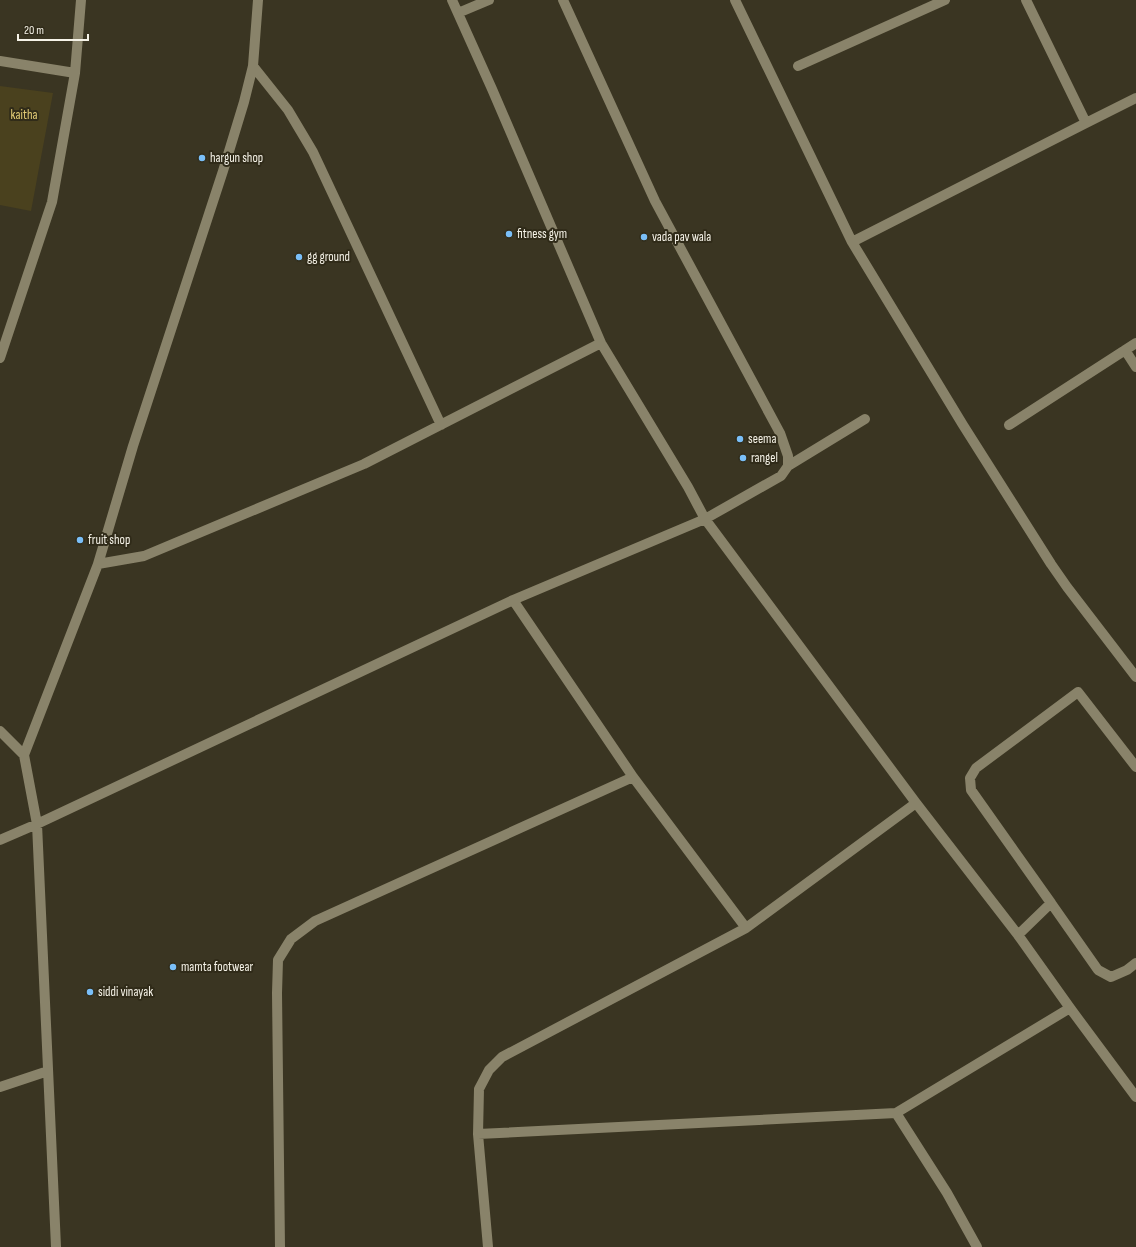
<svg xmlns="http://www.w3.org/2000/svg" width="1136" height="1247" font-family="'Sofia Sans Condensed',sans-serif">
	<rect width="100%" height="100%" fill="#3a3522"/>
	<path fill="#4a411e" d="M0,86L53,93L31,211L0,205Z"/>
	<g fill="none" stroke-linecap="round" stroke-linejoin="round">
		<path stroke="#89836a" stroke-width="10" d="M452,0L492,89L601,343L688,487L705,519L916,803L1018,935L1070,1008L1136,1097
			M735,0L852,242
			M1026,0L1086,123
			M458,13L489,0
			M0,61L75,73
			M253,66L288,110L313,152L441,425
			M798,66L945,0
			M1136,98L1086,123L852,242L963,425L1051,564L1067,587L1136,677
			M1125,350L1136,367
			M0,358L52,202L75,73L81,0
			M1009,425L1136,343
			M788,466L865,419
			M98,564L144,556L364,464L601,343
			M513,600L633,777L746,928
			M0,731L24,755L37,824L56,1247
			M24,755L98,564L133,446L223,171L244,102L253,66L258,0
			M0,840L37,824L513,600L705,519L781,476L788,466V456L780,433L655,201L563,0
			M1051,903L971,790L970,778L976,768L1078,692L1136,767
			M1018,935L1051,903L1098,970L1111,977L1127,970L1136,963
			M0,1087L48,1071
			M478,1134L479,1089L489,1070L502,1057L746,928L916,803
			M280,1247L277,993L278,960L291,939L315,921L633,777
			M488,1247L478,1134L896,1113
			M977,1247L947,1193L896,1113L1070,1008"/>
	</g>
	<g fill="#7abff8" stroke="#302b19" stroke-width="1.5">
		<circle cx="202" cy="158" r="4"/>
		<circle cx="509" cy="234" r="4"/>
		<circle cx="644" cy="237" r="4"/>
		<circle cx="299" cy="257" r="4"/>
		<circle cx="740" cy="439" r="4"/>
		<circle cx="743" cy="458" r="4"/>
		<circle cx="80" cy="540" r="4"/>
		<circle cx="173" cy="967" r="4"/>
		<circle cx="90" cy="992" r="4"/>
	</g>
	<g text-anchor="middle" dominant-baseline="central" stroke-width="4" stroke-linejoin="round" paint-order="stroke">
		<g font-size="13" fill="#e4cd76" stroke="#302b19">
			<text x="24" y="115">kaitha</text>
		</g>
		<g font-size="13" fill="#f6f3e8" stroke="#302b19" text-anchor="start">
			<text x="210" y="158">hargun shop</text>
			<text x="517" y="234">fitness gym</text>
			<text x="652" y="237">vada pav wala</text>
			<text x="307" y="257">gg ground</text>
			<text x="748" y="439">seema</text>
			<text x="751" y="458">rangel</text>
			<text x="88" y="540">fruit shop</text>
			<text x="181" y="967">mamta footwear</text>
			<text x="98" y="992">siddi vinayak</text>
		</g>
	</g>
	<path d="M18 34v6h70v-6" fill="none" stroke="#f6f3e8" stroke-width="2"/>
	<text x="24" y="34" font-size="12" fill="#f6f3e8" stroke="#302b19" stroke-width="3" paint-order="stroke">20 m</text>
</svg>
